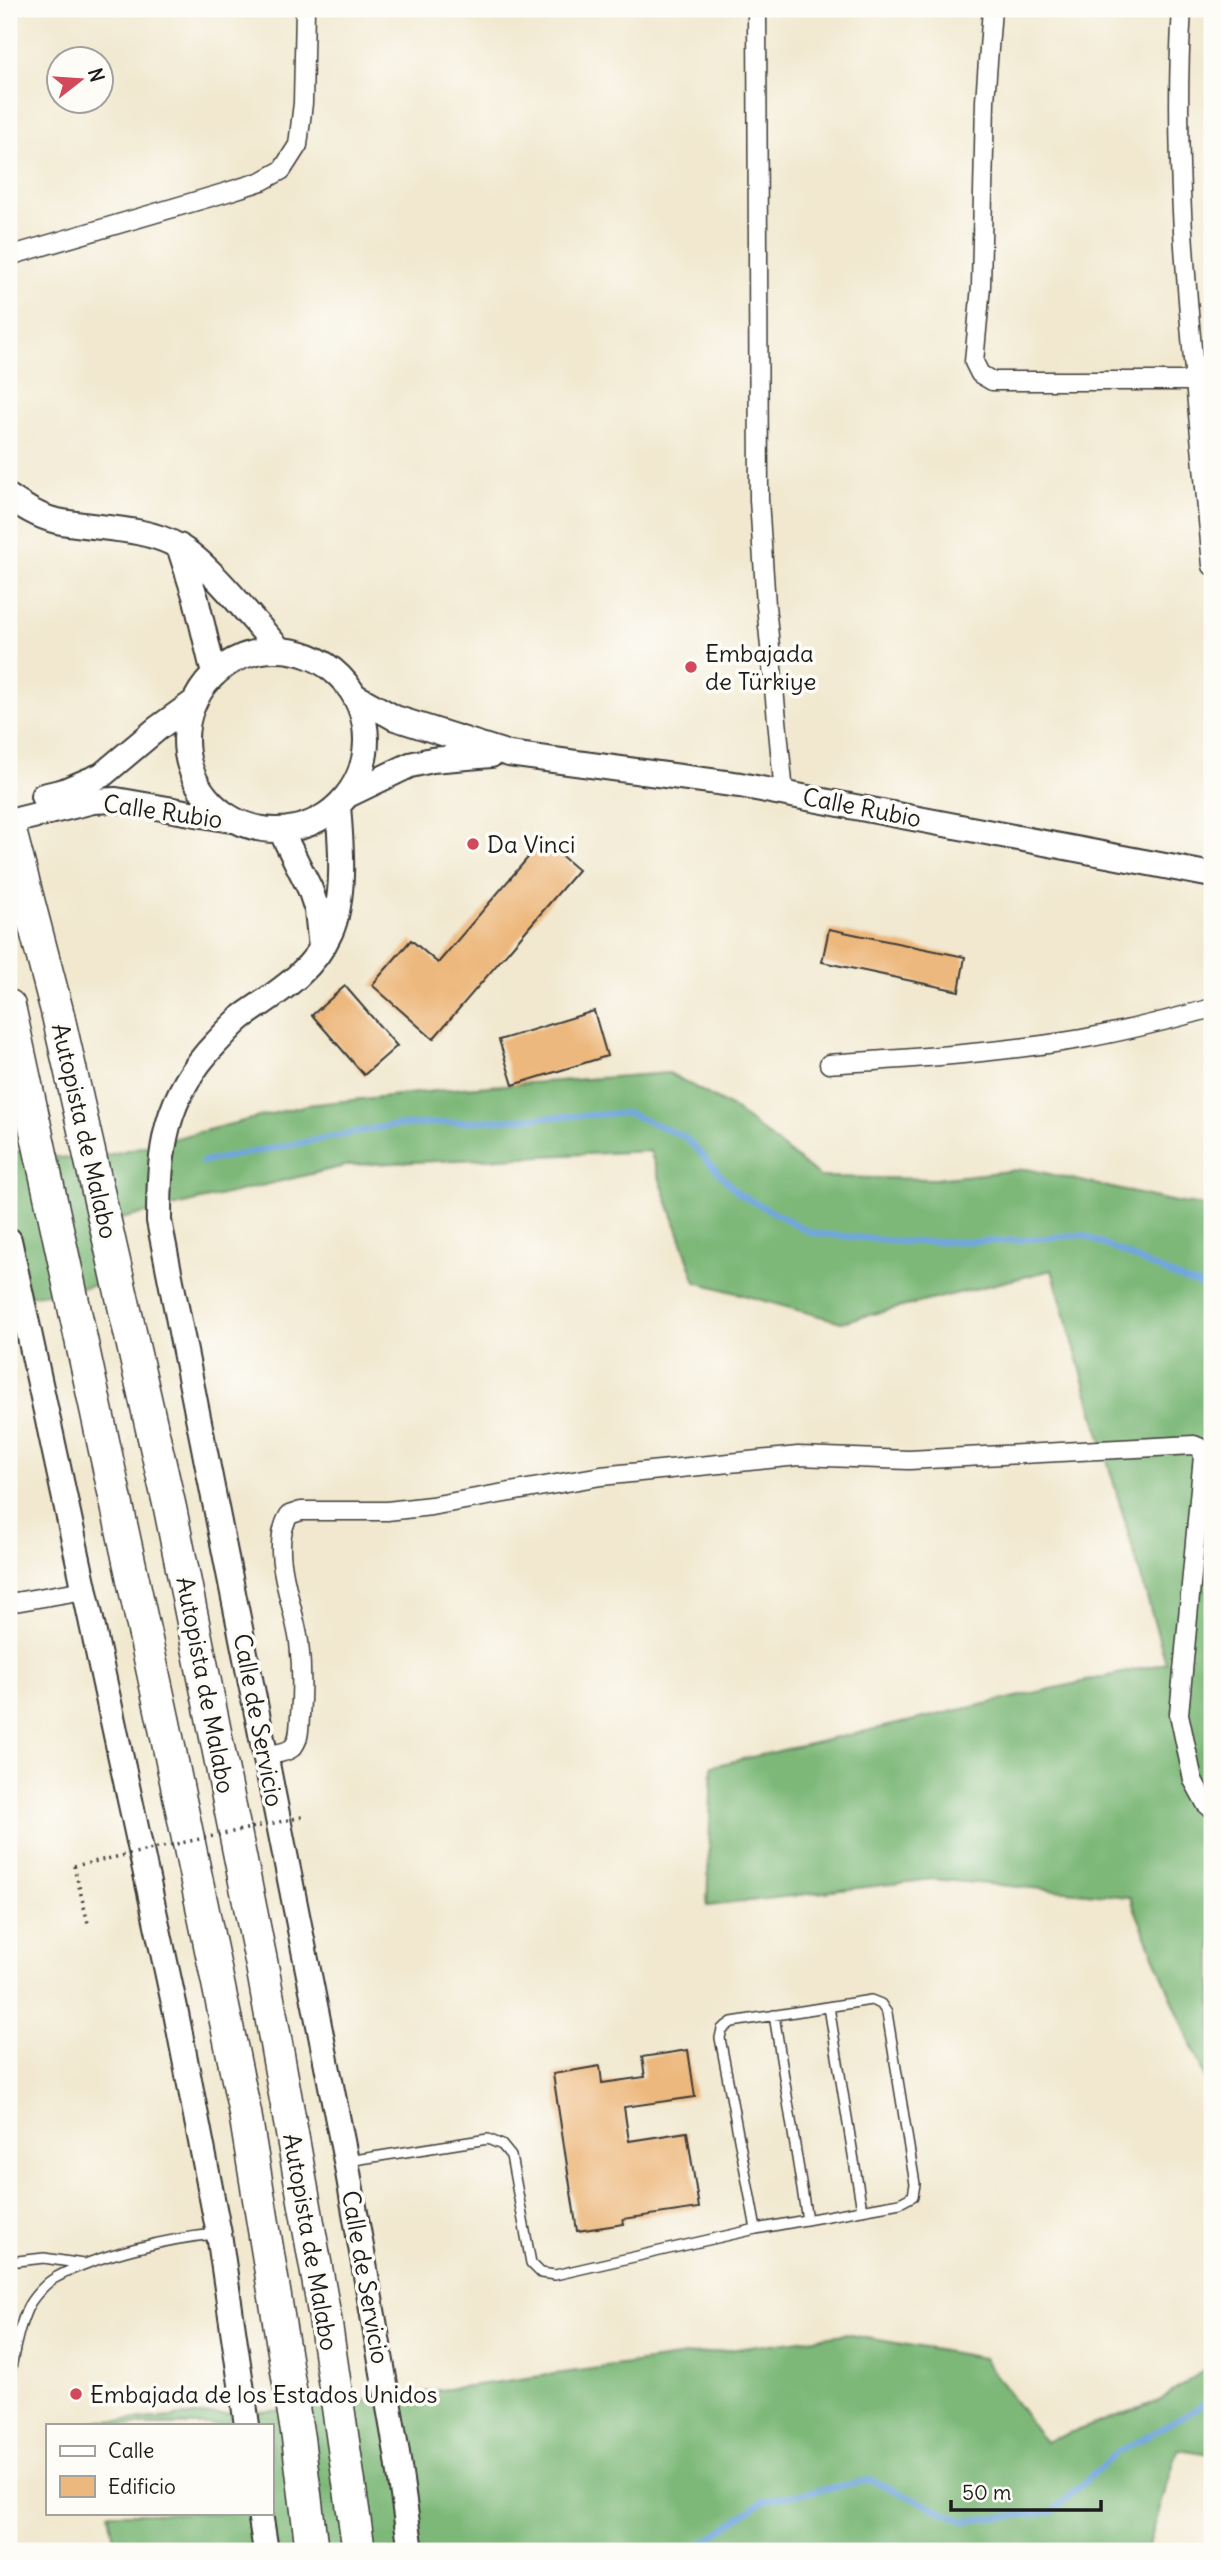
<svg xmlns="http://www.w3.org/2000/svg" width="1221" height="2560" font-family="Delius,sans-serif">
	<rect width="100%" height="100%" fill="#fdfcf7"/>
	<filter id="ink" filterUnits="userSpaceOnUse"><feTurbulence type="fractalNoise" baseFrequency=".0143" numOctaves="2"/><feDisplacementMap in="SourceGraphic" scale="14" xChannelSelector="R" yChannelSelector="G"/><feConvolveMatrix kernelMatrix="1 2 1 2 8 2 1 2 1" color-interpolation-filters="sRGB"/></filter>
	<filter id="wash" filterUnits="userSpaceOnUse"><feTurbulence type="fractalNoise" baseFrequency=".00686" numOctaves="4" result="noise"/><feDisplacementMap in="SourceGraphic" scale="28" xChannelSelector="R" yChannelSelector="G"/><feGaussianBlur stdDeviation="1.57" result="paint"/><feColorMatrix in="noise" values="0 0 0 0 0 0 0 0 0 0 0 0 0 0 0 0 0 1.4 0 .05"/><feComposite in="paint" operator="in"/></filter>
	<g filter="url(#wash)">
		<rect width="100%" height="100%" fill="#f1e8cf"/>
		<path fill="#7db878" stroke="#4c6a4a" stroke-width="2" d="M669,1073L733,1108L820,1177L935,1179L1027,1169L1175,1202L1212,1207V2095L1130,1897L933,1879L707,1906L712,1766L1166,1663L1052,1270L841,1322L696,1282L650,1151L349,1165L87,1227L97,1285L9,1299V1150L84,1161L307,1105L463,1088Z
			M844,2334L983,2358L1045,2442L1159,2401L1212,2365V2454L1178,2449L1147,2551H116L109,2513H271V2425H93L92,2422L304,2409Z"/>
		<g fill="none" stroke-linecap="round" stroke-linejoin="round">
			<path stroke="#71a6de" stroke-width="6" d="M202,1162L388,1126L628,1113L685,1137L739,1194L812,1233L904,1242L1006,1241L1083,1235L1183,1280L1212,1289
				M692,2551L763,2501L871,2480L964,2521L1052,2512L1115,2454L1212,2400"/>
		</g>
		<g id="blocks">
			<path fill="#edb87d" d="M543,840L578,870L433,1039L372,985L411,940L438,963Z
				M829,929L965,957L959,991L822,962Z
				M345,986L397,1046L364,1075L312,1015Z
				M594,1011L607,1056L513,1085L499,1040Z
				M688,2050L695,2097L624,2107L629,2141L687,2132L699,2208L623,2219L624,2224L577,2231L553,2074L600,2066L602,2083L645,2077L642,2057Z"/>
		</g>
	</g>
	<g filter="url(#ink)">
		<use href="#blocks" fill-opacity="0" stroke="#3c3b37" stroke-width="2"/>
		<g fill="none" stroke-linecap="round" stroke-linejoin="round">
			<defs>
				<path id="lane" d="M829,2007L862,2210
					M774,2015L807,2220
					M348,2161L488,2139L502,2145L511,2156L531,2263L541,2273L555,2275L756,2229L900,2203L913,2196L915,2184L887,2013L881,2004L871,2000L732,2022L722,2029L720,2038L756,2229
					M9,2262L44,2258L83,2264
					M9,2378C14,2354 18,2327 29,2305C34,2296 47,2282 55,2278C96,2255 170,2238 216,2234"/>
				<path id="street" d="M757,9L759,500L766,605L784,793
					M992,9L985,101L981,286L974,362L980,374L992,381H1196
					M1182,9C1170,192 1197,384 1212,566
					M9,256L224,193L262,181L282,170L298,145L303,103L305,9
					M829,1064C914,1058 998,1053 1081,1039C1126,1031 1169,1020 1212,1008
					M9,1603L85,1590
					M266,1756C273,1754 286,1753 292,1748C300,1740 299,1728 300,1717C302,1692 302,1667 299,1642C294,1604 268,1549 289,1515L301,1511H387L431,1506L601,1476L798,1456L909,1460L1194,1445L1201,1448L1203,1456L1179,1714L1193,1780L1206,1804L1212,1809"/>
				<path id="secondary" d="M9,497C24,507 39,517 57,521C95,529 142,526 178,546C209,563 253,621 279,649
					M179,546L196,599L214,674
					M186 740a90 90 0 1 1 180 0a90 90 0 1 1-180 0Z
					M355,696L395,718L509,754L740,785L1212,875
					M348,795L410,765L432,760L491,755
					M43,796L64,791L102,775L158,728L194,702
					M338,806C341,843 346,899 330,933C312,973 276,993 242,1017C233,1024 224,1035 216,1043C164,1097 159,1150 159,1221L346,2161L397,2453L411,2551
					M9,822L93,801L116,800L231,820
					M281,831L310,889L317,910L321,948
					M9,1240L175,2008L219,2234L247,2425
					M260,2513L266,2551"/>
				<path id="highway" d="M9,827L57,1011L170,1508L263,1971L325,2318L359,2551
					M9,1006L164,1723L245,2113L298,2438L312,2551"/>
			</defs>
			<use href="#lane" stroke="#3c3b37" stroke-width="12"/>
			<use href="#street" stroke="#3c3b37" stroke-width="21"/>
			<use href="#secondary" stroke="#3c3b37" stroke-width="28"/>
			<use href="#highway" stroke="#3c3b37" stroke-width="35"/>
			<path stroke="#3c3b37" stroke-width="3.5" stroke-dasharray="2 5" stroke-linecap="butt" d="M74,1866L88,1923
				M9,1985L14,1981"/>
			<use href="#lane" stroke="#fff" stroke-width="9"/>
			<use href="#street" stroke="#fff" stroke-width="18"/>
			<use href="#secondary" stroke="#fff" stroke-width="24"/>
			<use href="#highway" stroke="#fff" stroke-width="32"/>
			<path stroke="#3c3b37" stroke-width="3.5" stroke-dasharray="2 5" stroke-linecap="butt" d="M74,1866L302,1817"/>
		</g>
	</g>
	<g fill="#d1495b" stroke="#fdfcf7" stroke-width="2.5">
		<circle cx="691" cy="667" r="7"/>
		<circle cx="473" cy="844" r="7"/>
		<circle cx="76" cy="2394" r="7"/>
	</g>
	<g text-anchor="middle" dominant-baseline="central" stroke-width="7" stroke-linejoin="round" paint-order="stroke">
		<g font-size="24" fill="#1c1c1c" stroke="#fdfcf7" text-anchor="start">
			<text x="705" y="653">Embajada<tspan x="705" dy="28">de Türkiye</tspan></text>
			<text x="487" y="844">Da Vinci</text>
			<text x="90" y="2394">Embajada de los Estados Unidos</text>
		</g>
		<g font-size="24" fill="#1c1c1c" stroke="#fdfcf7">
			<text transform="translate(862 807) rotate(11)">Calle Rubio</text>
			<text transform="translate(163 811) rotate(8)">Calle Rubio</text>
			<text transform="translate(85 1131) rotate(77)">Autopista de Malabo</text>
			<text transform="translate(206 1685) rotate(79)">Autopista de Malabo</text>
			<text transform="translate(259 1720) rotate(79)">Calle de Servicio</text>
			<text transform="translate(311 2242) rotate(80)">Autopista de Malabo</text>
			<text transform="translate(366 2277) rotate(80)">Calle de Servicio</text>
		</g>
	</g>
	<rect width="1221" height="2560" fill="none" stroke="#fdfcf7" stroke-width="35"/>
	<rect x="46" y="2424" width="228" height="91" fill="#fdfcf7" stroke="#a3a29f" stroke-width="2"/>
	<rect x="60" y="2446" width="35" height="10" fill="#ffffff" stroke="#a3a29f" stroke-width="2"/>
	<text x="108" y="2458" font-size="21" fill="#1c1c1c">Calle</text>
	<rect x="60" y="2476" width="35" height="21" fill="#edb87d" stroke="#a3a29f" stroke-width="2"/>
	<text x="108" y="2494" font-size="21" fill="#1c1c1c">Edificio</text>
	<g transform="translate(80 80) rotate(73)"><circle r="33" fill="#fdfcf7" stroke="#a3a29f" stroke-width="2"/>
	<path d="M0-5L12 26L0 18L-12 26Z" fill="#d1495b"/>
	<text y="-10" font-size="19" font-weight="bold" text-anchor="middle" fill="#1c1c1c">N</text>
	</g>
	<path d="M951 2500v10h150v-10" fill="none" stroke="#1c1c1c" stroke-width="3.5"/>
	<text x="962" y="2500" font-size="21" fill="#1c1c1c" stroke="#fdfcf7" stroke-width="5" paint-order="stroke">50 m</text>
</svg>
